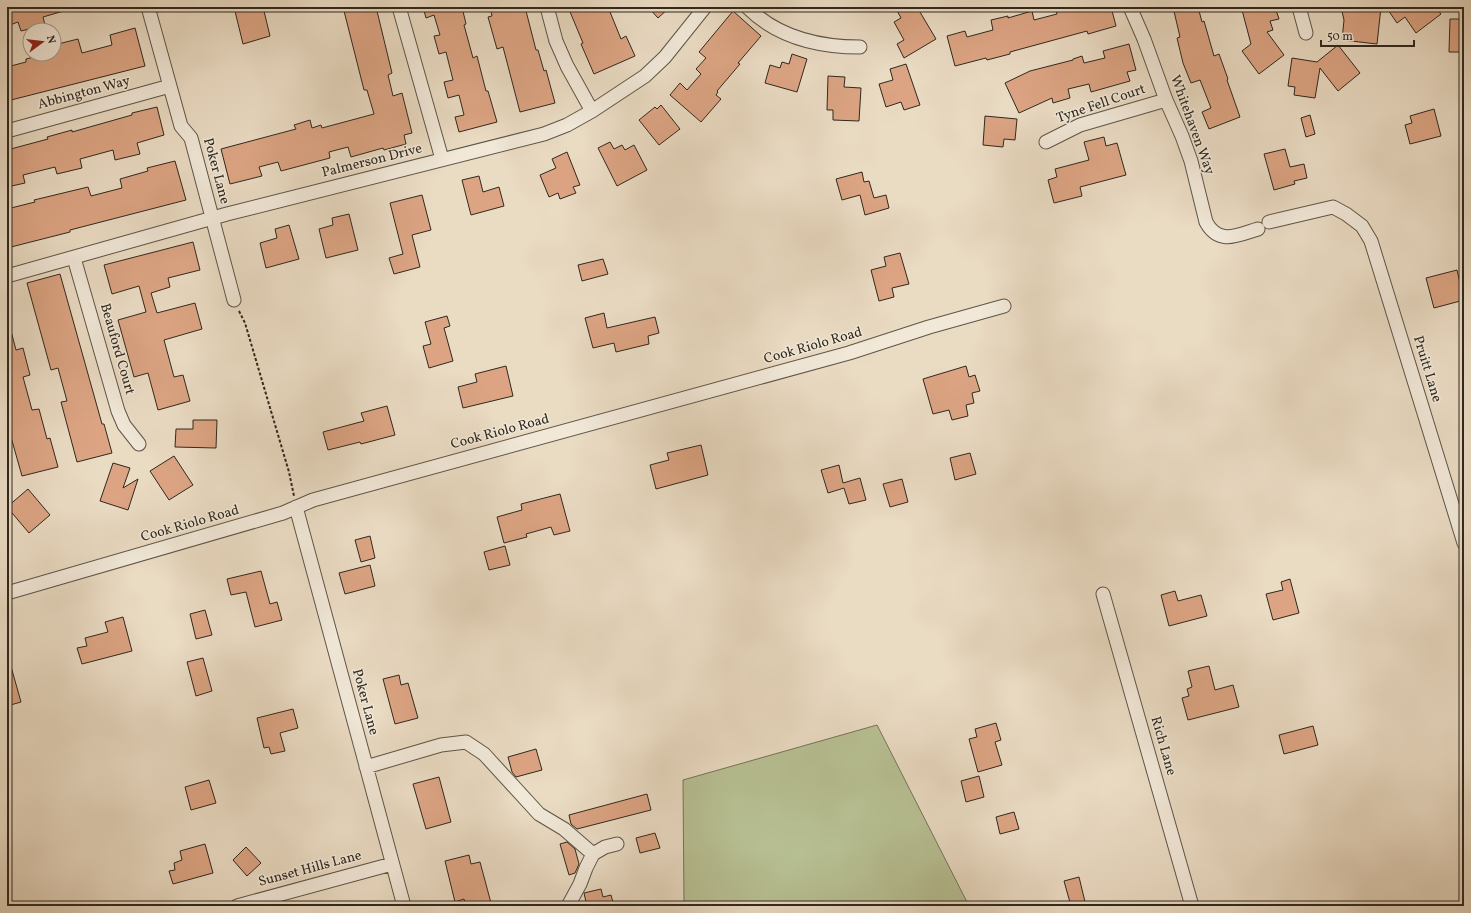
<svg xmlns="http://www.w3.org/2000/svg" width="1471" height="913" font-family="Vollkorn,serif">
	<rect width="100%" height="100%" fill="#eadbc3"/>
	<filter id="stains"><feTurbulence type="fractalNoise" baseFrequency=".005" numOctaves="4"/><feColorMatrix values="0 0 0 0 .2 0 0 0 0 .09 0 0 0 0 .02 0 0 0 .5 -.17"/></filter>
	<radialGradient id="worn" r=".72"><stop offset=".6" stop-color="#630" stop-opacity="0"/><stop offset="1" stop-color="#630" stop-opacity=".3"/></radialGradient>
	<path fill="#b7c093" stroke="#747458" d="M877,725L969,906H684L683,780Z"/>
	<path fill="#dca483" stroke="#30281e" d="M7,7H67V10L43,17L45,25L21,31L18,22L7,26Z
		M234,7H263L270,36L243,44Z
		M343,7H376L392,73L388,75L393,96L402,93L412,133L404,135L406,144L384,150L383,148L351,157L348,147L329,152L330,158L281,171L278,162L259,167L262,176L230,184L221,149L296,129L294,125L310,120L312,128L321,125L322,128L374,114L367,90H364Z
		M423,7H462L466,24L464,25L473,58L477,56L486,91H488L497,122L459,132L455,117L464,115L459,95L448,98L444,82L453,80L446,52L439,54L434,36L440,35L434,15L426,18Z
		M490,7H525L536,50H538L544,71L546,70L555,103L520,112L503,47L497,49L488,17L492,16Z
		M568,7H608L621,39L626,36L635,56L594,74L581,44L583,43Z
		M648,7H670L658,18Z
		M895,7H917L936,39L904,58L897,44L904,40L894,22L901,18Z
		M1055,7H1111L1116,26L1088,34L1087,31L1010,52V54L987,60L986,58L955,66L947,36L965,31L967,37L993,30L991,20L1008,16V18L1032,11L1034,20L1057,14Z
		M1173,7H1198L1202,22L1204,21L1214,56L1219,54L1228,79L1227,80L1240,117L1209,129L1202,112L1211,108L1200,80L1191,83L1183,63L1177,38L1180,37Z
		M1254,7H1275L1279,19L1270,21L1273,30L1267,32L1284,55L1259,74L1242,51L1251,44L1242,10Z
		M1341,7H1381L1377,44L1342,40L1344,20Z
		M1386,7H1435L1441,14L1416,33L1405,17L1397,23Z
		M733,11L761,36L738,63L740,64L717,91L718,92L716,95L721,99L701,122L670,95L680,83L687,90L701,74L696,69L706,58L699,52Z
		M1450,19H1464V52H1449Z
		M135,28L145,66L7,101V67L26,62V59L46,54H54V45L78,39L82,53L112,45L110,35Z
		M1129,44L1136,70L1127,72L1130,81L1091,92L1089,84L1068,89L1070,98L1053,103L1052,98L1019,113L1005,83L1030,71L1073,60V59L1082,56L1084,63L1105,58L1103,51Z
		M1338,45L1360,73L1338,91L1320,68L1315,98L1294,95L1295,87L1288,86L1292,58L1317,62Z
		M792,54L807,59L797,92L765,83L770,65L780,68L782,62L789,64Z
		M906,64L920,105L904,110L901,102L886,107L879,84L893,80L890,69Z
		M828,76L845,77L844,87L861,88L859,121L833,120V110H827Z
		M661,105L680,129L659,145L639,120L655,107L657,109Z
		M157,107L164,135L137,143L140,154L115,160L113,150L80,159L82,168L57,174L55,167L23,175L25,183L7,187V150L48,139L47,137L72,130V132L132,115V113Z
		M1434,109L1441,136L1410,144L1405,125L1412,123L1410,116Z
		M1310,115L1315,134L1306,137L1301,118Z
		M985,116L1017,119L1015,140L1004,139L1003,147L983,145Z
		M1104,137L1106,146L1117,143L1126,175L1080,187L1082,196L1054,203L1048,180L1057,177L1055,169L1089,160L1084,142Z
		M610,142L614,149L622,145L625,150L634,145L647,170L617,186L598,148Z
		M1285,149L1290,167L1304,164L1307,178L1294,181L1295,184L1274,190L1264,154Z
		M567,152L580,185L573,187L576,193L560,199L558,193L549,197L540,175L556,168L552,159Z
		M175,161L186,200L70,230V232L7,248V209L35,202L34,200L88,187L91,196L122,188L120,179L148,171L147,168Z
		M862,172L864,182L869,181L874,198L886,195L889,208L865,215L860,195L842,200L836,179Z
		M479,176L483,192L499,187L504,206L471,215L462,180Z
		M422,195L431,230L412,235L420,267L394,274L389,258L403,254L390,203Z
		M349,214L358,250L326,258L319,229L333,225L332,218Z
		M289,225L299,259L266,268L260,243L277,238L275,229Z
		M193,242L200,270L168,278L170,287L151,293L157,313L195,303L202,329L164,340L174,377L183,375L190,401L158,410L148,373L134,377L118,320L146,312L139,286L112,294L104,265Z
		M900,253L909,284L892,288L894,297L879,301L871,270L886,266L884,257Z
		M603,259L608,274L582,281L578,265Z
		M1457,270L1464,300L1434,308L1426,278Z
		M60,274L102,424H104L112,453L77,462L61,402L67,401L58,368L51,370L27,283Z
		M604,313L607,328L655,317L659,333L648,336L649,344L616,352L614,343L593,348L585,318Z
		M447,316L450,326L444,328L453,361L429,368L423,346L431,344L425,322Z
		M10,327L16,350L23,348L30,375L23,377L32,410L39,409L47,439L50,438L58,467L22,476L7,423V328Z
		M506,366L513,396L463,408L458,387L477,382L475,374Z
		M966,366L969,377L975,375L980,391L972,393L974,403L966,405L968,416L952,420L949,410L933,414L923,379Z
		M387,406L395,435L361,444L360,442L328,450L323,432L364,421L361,413Z
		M193,420H217L216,448L175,447L176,429H193Z
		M701,445L708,475L656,489L650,465L669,460L667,453Z
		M970,453L976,474L955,480L950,458Z
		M174,456L193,485L169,500L150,471Z
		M113,463L130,468L123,488L138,479L128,510L100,501Z
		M839,465L843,483L860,478L866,500L849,504L844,488L828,493L821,470Z
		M902,479L908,502L890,507L883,484Z
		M28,489L50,515L29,533L7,507Z
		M560,494L570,531L554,535L551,527L526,534L527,537L504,543L497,517L522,510L521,504Z
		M370,536L375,558L361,562L355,540Z
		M505,546L510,565L489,570L484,552Z
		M370,565L375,586L345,594L339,573Z
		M261,571L270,604L277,602L282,620L255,627L246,592L231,595L227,579Z
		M1290,579L1299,613L1273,620L1266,594L1283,590L1281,582Z
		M1175,591L1178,601L1201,595L1207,616L1169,626L1161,595Z
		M205,610L212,635L196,639L190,614Z
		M123,617L132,651L82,664L77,648L87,646L85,638L108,632L105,622Z
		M203,658L212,691L196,696L187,662Z
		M10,663L21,702L7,706V664Z
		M1209,666L1215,690L1233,685L1239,707L1188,720L1182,698L1189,696L1187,689L1192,687L1188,671Z
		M399,675L401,685L408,683L418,718L395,724L383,679Z
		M293,709L298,728L280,733L285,751L271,754L269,747L264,748L257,718Z
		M996,723L1001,740L995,742L1002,765L978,772L969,739L977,737L975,729Z
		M1313,726L1318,745L1284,754L1279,735Z
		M536,749L542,770L516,777L512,772L508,757Z
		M979,776L984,797L966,802L961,781Z
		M439,777L451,822L426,829L413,784Z
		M209,780L216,803L191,810L185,787Z
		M647,794L651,810L577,829L571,824L569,815Z
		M1014,812L1019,829L1000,834L996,817Z
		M655,833L660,848L640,853L636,838Z
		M567,842L575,849L579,864L575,873L569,875L560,844Z
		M205,844L213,873L173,884L169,871L175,870L174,863L182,860L180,851Z
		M246,847L261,863L247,876L233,860Z
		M469,855L471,864L480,862L491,903L480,906H466L464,899L455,902L445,861Z
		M1079,877L1086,906H1071L1064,881Z
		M601,889L603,897L611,895L614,906H583L582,903L586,902L584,893Z"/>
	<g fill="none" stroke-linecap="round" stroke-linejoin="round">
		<defs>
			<path id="minor" d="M148,7L181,126L191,138L234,300
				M399,7L442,159
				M547,7L556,41L567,66L592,111
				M747,7C777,37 819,47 860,47
				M1130,7L1144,39L1166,100L1182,136L1191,161L1206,222C1219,246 1238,235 1258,229
				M1299,7L1306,33
				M7,131L170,86
				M1046,142L1080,125L1166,100
				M1269,222L1333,207L1346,214L1362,226L1371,241L1464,543
				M74,258L118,411L124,425L139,444
				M7,276L227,214L544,134L567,125L592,111L645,76L665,57L705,7
				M296,507L404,906
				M7,593L283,513L313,500L849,353L929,327L1004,306
				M1103,594L1192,906
				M366,767L441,745L466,742L484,754L539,814L564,829L593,854
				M237,906L392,864
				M568,906L580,884L586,868L593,854L605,847L617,844"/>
		</defs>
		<use href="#minor" stroke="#5e5547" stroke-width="15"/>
		<path stroke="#30281e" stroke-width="2" stroke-dasharray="3 2" stroke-linecap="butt" d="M239,311L245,323L289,472L294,496"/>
		<use href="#minor" stroke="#f1e8d8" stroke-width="13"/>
	</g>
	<g text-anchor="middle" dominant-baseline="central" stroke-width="3" stroke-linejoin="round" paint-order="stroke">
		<g font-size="14" fill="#30281e" stroke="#f1e8d8">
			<text transform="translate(84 93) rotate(-15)">Abbington Way</text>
			<text transform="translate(1101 104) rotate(-19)">Tyne Fell Court</text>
			<text transform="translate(1192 125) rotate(70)">Whitehaven Way</text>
			<text transform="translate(372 161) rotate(-14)">Palmerson Drive</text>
			<text transform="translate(216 171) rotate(75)">Poker Lane</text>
			<text transform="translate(813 346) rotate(-16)">Cook Riolo Road</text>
			<text transform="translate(117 349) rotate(74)">Beauford Court</text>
			<text transform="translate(1427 369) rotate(73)">Pruitt Lane</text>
			<text transform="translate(500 432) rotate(-15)">Cook Riolo Road</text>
			<text transform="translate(190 524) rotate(-16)">Cook Riolo Road</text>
			<text transform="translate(365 702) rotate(75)">Poker Lane</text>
			<text transform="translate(1163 746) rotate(74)">Rich Lane</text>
			<text transform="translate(310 869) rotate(-15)">Sunset Hills Lane</text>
		</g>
	</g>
	<rect width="1471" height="913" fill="none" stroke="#eadbc3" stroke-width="24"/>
	<rect x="8" y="8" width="1455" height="897" fill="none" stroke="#30281e" stroke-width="2"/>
	<rect x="12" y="12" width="1447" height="889" fill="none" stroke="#30281e"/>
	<g transform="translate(42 42) rotate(75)"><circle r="19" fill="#f1e8d8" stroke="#a49b8e"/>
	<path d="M0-3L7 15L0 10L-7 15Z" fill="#8f2418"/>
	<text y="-6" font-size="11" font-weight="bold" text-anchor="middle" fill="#30281e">N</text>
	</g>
	<path d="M1321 40v6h93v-6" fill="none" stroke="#30281e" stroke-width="2"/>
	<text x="1327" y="40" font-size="12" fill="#30281e" stroke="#f1e8d8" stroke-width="3" paint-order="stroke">50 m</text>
	<rect width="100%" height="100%" filter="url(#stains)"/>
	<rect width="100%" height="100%" fill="url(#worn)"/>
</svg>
